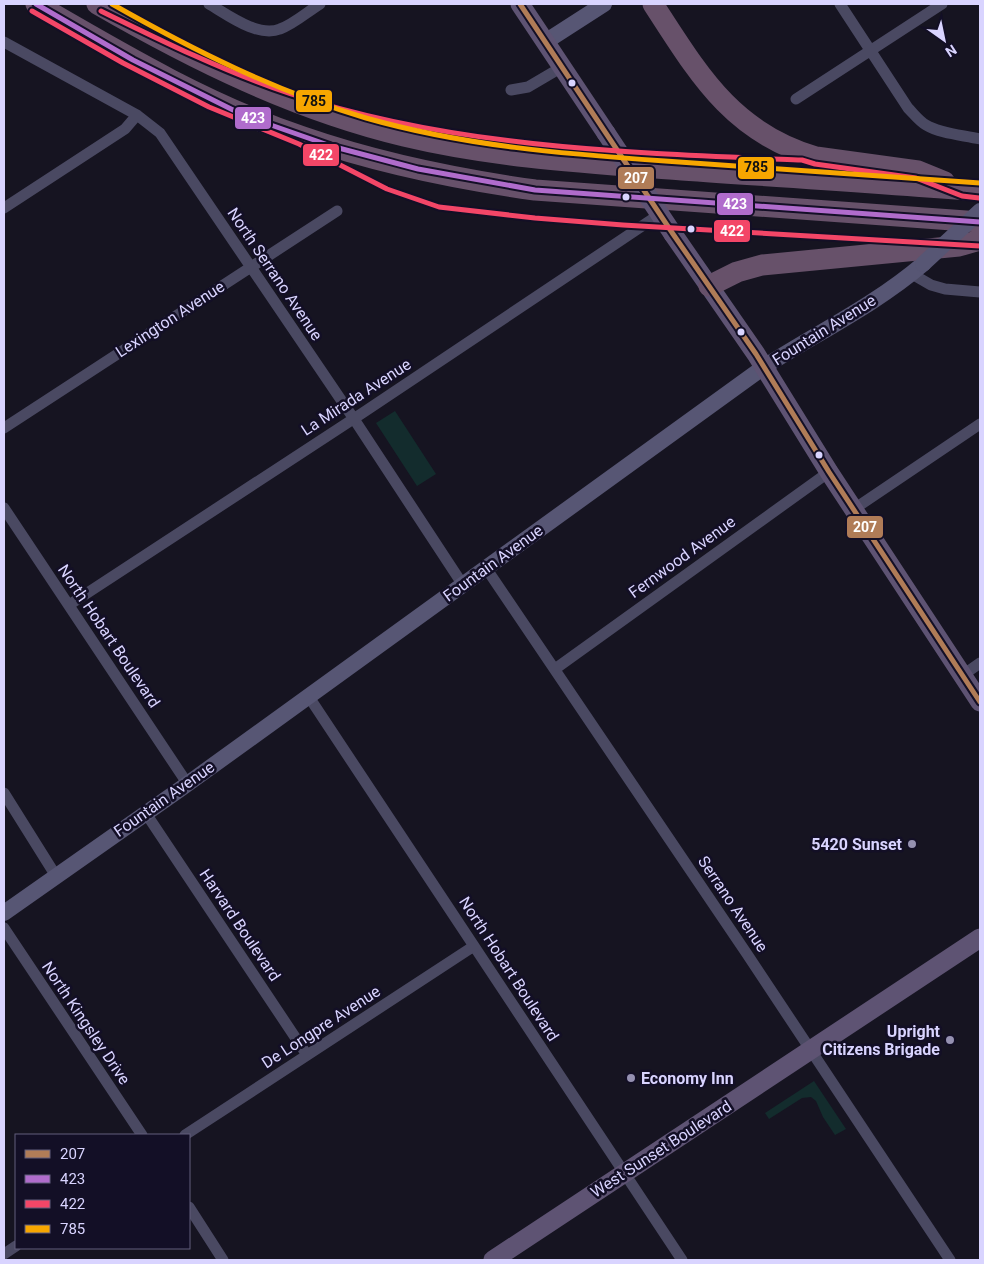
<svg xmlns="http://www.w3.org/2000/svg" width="984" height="1264" font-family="Roboto,sans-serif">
	<rect width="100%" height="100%" fill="#161421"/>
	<path fill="#132c2d" d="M395,411L436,474L417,486L376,423Z
		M814,1081L846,1129L835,1135L823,1117L816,1101L811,1097L802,1098L769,1119L765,1113Z"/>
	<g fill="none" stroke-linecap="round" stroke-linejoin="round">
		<path stroke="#4a4962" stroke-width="11" d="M209,4C228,15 258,38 280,29C294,24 307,12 320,4
			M840,4L908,108C914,114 919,121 926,125C941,134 963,135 980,139
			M4,42L137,115L160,133L354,419L463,585
			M511,90L528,87L562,67
			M796,99L942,4
			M4,208L125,129L137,115
			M912,274L931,285L945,289L980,292
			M4,428L337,211
			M4,508L187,783
			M854,509L980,424
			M486,568L747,954L950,1260
			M69,605L364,412L660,214
			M555,669L829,472
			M963,675L980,663
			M309,697L682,1260
			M4,793L56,876
			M145,812L307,1055
			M4,928L142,1135
			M185,1135L474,946
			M189,1207L223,1260
			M4,1254L16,1246"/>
		<path stroke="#575674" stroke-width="16" d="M545,42L604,4
			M4,913L179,790L764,367C817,333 875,305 923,264"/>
		<path stroke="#5e5373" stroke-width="19" d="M520,4L606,133
			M673,234L756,354L829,472L980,702
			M493,1260L980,938"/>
		<path stroke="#67516a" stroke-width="21" d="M36,4C122,54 208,105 303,137C378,163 456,179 535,190L980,222
			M97,4C194,60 295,110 404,136C496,158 589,163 682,170C782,177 881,183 980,191
			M653,4C698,73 731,132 816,157L918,171L945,182
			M709,286L737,272L762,265L959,246L980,240"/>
		<path stroke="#575674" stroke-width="16" d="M923,264L980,211"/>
		<path stroke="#5e5373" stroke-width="19" d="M606,133L673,234"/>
		<defs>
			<path id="bus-1" d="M520,4L673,234L756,354L829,472L980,702"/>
			<path id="bus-2" d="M36,4L133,60L233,110L268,124L331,146L418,169L535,190L980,222"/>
			<path id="bus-3" d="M32,11L123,63L209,107L299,144L387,189L439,207L535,218L623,225L980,246
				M101,11C162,41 225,72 291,94C455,148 630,153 802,160L815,164L916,178L962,196L979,198"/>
			<path id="bus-4" d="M112,4C193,50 277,92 366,118C464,146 565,154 665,161C770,169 875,175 980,183"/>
		</defs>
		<use href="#bus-1" stroke="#130f26" stroke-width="9"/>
		<use href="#bus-2" stroke="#130f26" stroke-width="9"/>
		<use href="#bus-3" stroke="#130f26" stroke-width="9"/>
		<use href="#bus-4" stroke="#130f26" stroke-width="9"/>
		<use href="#bus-1" stroke="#b07c57" stroke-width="5"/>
		<use href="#bus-2" stroke="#b06ccc" stroke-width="5"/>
		<use href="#bus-3" stroke="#f34667" stroke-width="5"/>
		<use href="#bus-4" stroke="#f7a600" stroke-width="5"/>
	</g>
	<g fill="#d9d4ff" stroke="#130f26" stroke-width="2">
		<circle cx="572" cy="83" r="4.5"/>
		<circle cx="626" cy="197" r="4.5"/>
		<circle cx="691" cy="229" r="4.5"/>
		<circle cx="741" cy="332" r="4.5"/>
		<circle cx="819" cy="455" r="4.5"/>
	</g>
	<g fill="#9591b1" stroke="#130f26" stroke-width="2">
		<circle cx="912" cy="844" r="5"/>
		<circle cx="950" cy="1040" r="5"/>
		<circle cx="631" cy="1078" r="5"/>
	</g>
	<g text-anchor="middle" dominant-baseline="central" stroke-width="5" stroke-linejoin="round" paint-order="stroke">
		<g font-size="16" fill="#d9d4ff" stroke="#130f26">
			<text transform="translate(275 274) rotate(56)">North Serrano Avenue</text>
			<text transform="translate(170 319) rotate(-33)">Lexington Avenue</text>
			<text transform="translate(824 330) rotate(-32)">Fountain Avenue</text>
			<text transform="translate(356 397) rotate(-33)">La Mirada Avenue</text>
			<text transform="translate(682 557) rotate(-36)">Fernwood Avenue</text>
			<text transform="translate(493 563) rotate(-36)">Fountain Avenue</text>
			<text transform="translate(109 636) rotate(56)">North Hobart Boulevard</text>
			<text transform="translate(164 799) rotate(-35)">Fountain Avenue</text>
			<text transform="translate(733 904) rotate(56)">Serrano Avenue</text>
			<text transform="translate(240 925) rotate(56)">Harvard Boulevard</text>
			<text transform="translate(509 969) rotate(57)">North Hobart Boulevard</text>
			<text transform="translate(86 1023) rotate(56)">North Kingsley Drive</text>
			<text transform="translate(321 1027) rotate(-33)">De Longpre Avenue</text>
			<text transform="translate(661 1149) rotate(-33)">West Sunset Boulevard</text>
		</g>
		<g font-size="16" font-weight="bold" fill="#d9d4ff" stroke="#130f26" text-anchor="end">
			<text x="902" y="844">5420 Sunset</text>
			<text x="940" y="1031">Upright<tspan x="940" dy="18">Citizens Brigade</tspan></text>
			<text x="641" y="1078" text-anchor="start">Economy Inn</text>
		</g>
	</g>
	<g stroke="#130f26" stroke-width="2">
		<rect x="295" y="89" width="38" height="24" rx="5" fill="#f7a600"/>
		<rect x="234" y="106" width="38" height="24" rx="5" fill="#b06ccc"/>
		<rect x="302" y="143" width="38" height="24" rx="5" fill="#f34667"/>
		<rect x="737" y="156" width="38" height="24" rx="5" fill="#f7a600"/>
		<rect x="617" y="166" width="38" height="24" rx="5" fill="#b07c57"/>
		<rect x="716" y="192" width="38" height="24" rx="5" fill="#b06ccc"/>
		<rect x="713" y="219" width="38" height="24" rx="5" fill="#f34667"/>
		<rect x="846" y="515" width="38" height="24" rx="5" fill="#b07c57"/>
	</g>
	<g font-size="14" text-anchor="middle" font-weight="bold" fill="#fff">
		<text x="253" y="123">423</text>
		<text x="321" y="160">422</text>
		<text x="636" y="183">207</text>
		<text x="735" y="209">423</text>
		<text x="732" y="236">422</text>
		<text x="865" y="532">207</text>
	</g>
	<g font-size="14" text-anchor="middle" font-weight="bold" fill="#111">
		<text x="314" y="106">785</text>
		<text x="756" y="172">785</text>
	</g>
	<rect width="984" height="1264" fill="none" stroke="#d9d4ff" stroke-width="10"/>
	<rect x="15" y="1134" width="175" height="115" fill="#130f26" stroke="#625e7d"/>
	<rect x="25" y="1150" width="25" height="8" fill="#b07c57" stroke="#625e7d"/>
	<text x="60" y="1159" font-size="15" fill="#d9d4ff">207</text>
	<rect x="25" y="1175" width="25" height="8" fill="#b06ccc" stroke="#625e7d"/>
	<text x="60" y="1184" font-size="15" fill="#d9d4ff">423</text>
	<rect x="25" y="1200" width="25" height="8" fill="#f34667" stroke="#625e7d"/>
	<text x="60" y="1209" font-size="15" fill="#d9d4ff">422</text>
	<rect x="25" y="1225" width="25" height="8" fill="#f7a600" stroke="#625e7d"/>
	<text x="60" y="1234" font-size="15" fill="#d9d4ff">785</text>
	<g transform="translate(944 40) rotate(147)" stroke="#130f26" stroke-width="4" paint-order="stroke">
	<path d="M0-4L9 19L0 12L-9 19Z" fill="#d9d4ff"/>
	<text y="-8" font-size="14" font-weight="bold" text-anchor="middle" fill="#d9d4ff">N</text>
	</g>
</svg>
